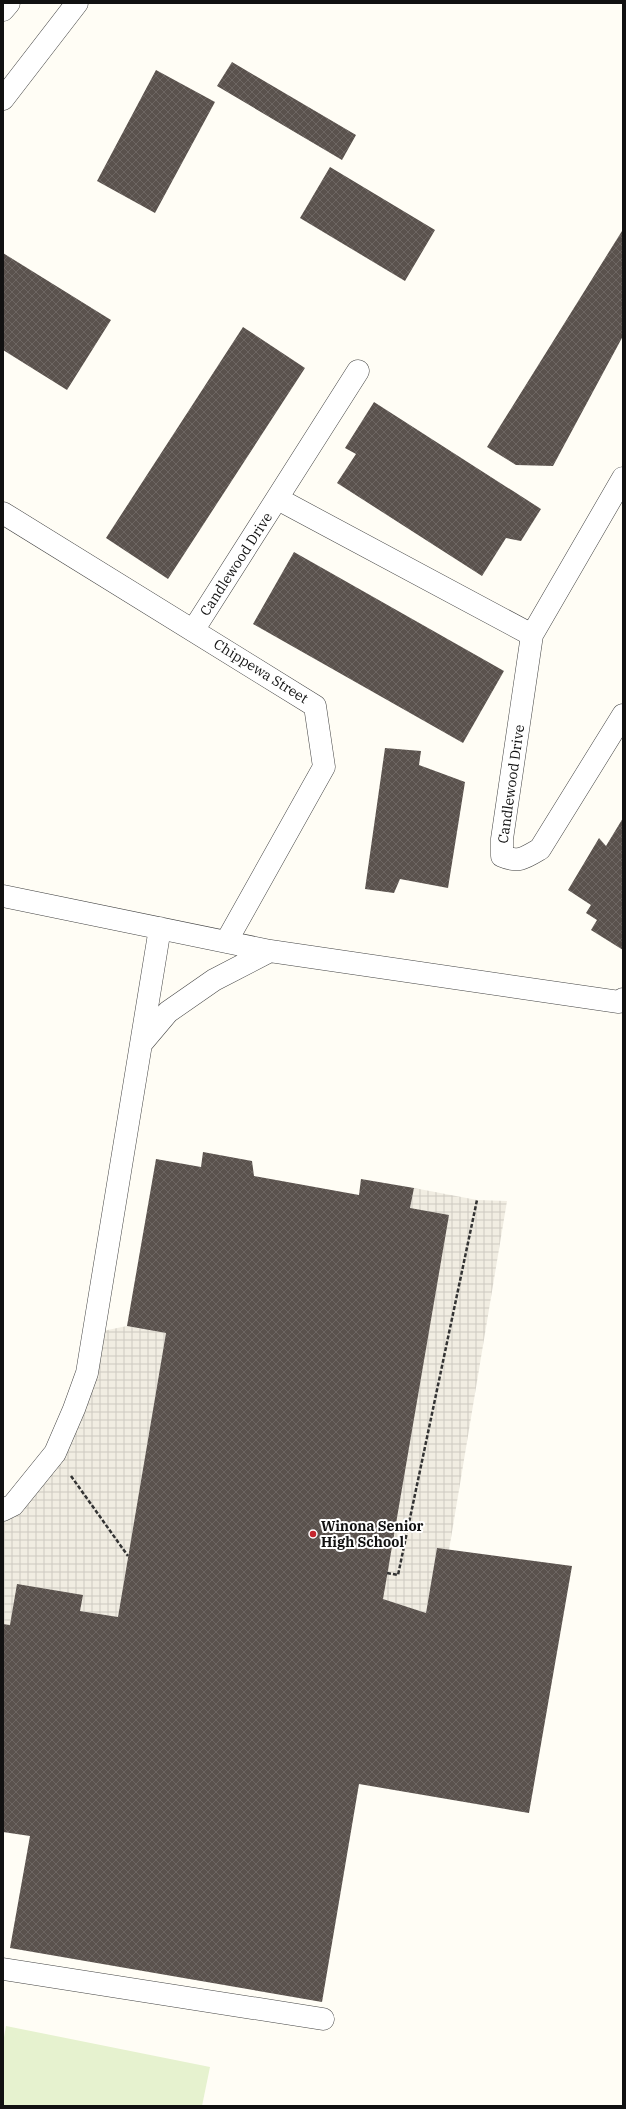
<svg xmlns="http://www.w3.org/2000/svg" width="626" height="2109" font-family="'IBM Plex Serif',serif">
	<defs>
		<pattern id="plaza-grid" width="8" height="8" patternUnits="userSpaceOnUse"><rect width="8" height="8" fill="#f1ede2"/><path d="M0 4h8M4 0v8" fill="none" stroke="#cecac1"/></pattern>
		<pattern id="building-cross-hatch" width="8" height="8" patternUnits="userSpaceOnUse"><rect width="8" height="8" fill="#5a524d"/><path d="M0 0l8 8M0 8l8-8" fill="none" stroke="#6d6662"/></pattern>
	</defs>
	<rect width="100%" height="100%" fill="#fffdf5"/>
	<path fill="#e6f2cf" d="M6,2026L210,2067L202,2106H3V2043Z"/>
	<path fill="url(#plaza-grid)" d="M414,1188L477,1200L507,1201L449,1550L437,1549L426,1613L383,1599L410,1208Z
		M127,1326L166,1333L118,1617L80,1611L10,1625L3,1624V1510L55,1453L93,1333Z"/>
	<path fill="url(#building-cross-hatch)" d="M232,62L356,135L342,160L217,86Z
		M156,70L215,102L155,213L97,181Z
		M330,167L435,230L405,281L300,218Z
		M622,231L623,336L553,466L516,465L487,447Z
		M3,253L111,320L67,390L3,350Z
		M243,327L305,368L168,579L106,538Z
		M374,402L541,509L521,541L506,538L482,576L337,483L356,454L345,448Z
		M294,552L504,671L463,743L253,624Z
		M385,748L421,751L419,765L465,782L448,888L400,879L394,893L365,889Z
		M623,818V950L591,930L597,920L586,913L591,905L568,890L599,838L606,846Z
		M203,1152L252,1161L254,1176L359,1195L361,1179L414,1188L410,1208L449,1215L383,1599L426,1613L437,1548L572,1566L529,1813L359,1784L322,2002L10,1948L30,1836L3,1832V1624L10,1625L17,1584L83,1595L80,1611L118,1617L166,1333L127,1326L156,1159L201,1167Z"/>
	<g fill="none" stroke-linecap="round" stroke-linejoin="round">
		<defs>
			<path id="minor" d="M3,10L9,3
				M3,99L77,3
				M623,478L532,635L502,839V856C518,863 525,858 540,849L623,715
				M278,499L532,635
				M3,513L315,706L324,767L226,942
				M194,629L358,371
				M3,896L270,951L619,1002L623,999
				M141,1044L168,1012L214,980L270,951
				M3,1510L13,1505L55,1453L74,1409L87,1373L160,928
				M3,1969L323,2019"/>
		</defs>
		<use href="#minor" stroke="#444" stroke-width="23"/>
		<path stroke="#333" stroke-width="2.5" stroke-dasharray="4 2" stroke-linecap="butt" d="M71,1476L128,1556
			M387,1573L398,1575L477,1200"/>
		<use href="#minor" stroke="#fff" stroke-width="22"/>
	</g>
	<circle fill="#c4262e" stroke="#fff" stroke-width="1.5" cx="313" cy="1534" r="4"/>
	<g text-anchor="middle" dominant-baseline="central" stroke-width="4" stroke-linejoin="round" paint-order="stroke">
		<g font-size="14" fill="#111" stroke="#fff">
			<text transform="translate(236 564) rotate(-57)">Candlewood Drive</text>
			<text transform="translate(261 671) rotate(32)">Chippewa Street</text>
			<text transform="translate(511 784) rotate(-82)">Candlewood Drive</text>
		</g>
		<g font-size="14" font-weight="bold" fill="#111" stroke="#fff" text-anchor="start">
			<text x="321" y="1526">Winona Senior<tspan x="321" dy="16">High School</tspan></text>
		</g>
	</g>
	<rect width="626" height="2109" fill="none" stroke="#111111" stroke-width="8"/>
</svg>
